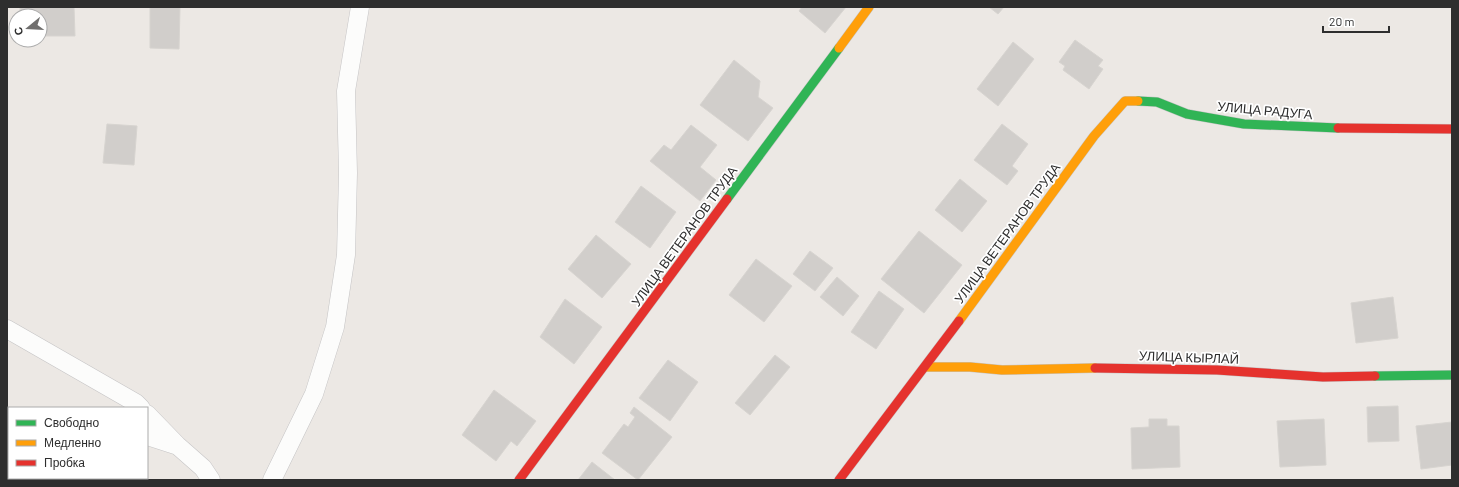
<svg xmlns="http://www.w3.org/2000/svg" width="1459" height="487" font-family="Barlow,sans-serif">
	<rect width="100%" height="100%" fill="#ece8e4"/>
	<path fill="#d1cecb" stroke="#d7d4d0" d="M20,7H74L75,36H40V16H20Z
		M150,7H180L179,49L150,48Z
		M802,7H846L825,33L799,11Z
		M989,7H1004L998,14Z
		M1075,40L1103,60L1098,66L1103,69L1089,89L1063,70L1065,66L1059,62Z
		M1013,42L1034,59L998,106L977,89Z
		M734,60L760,81L758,97L773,108L748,141L700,105Z
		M107,124L137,126L134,165L103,163Z
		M1002,124L1028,144L1012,166L1018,171L1007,185L974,160Z
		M691,125L717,145L700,167L716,180L700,201L650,161L664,145L671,150Z
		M960,179L987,201L962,232L935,210Z
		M641,186L676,212L650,248L615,222Z
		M919,231L962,265L924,313L881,279Z
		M596,235L631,264L602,298L568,269Z
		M810,251L833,268L815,291L793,274Z
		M756,259L792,286L764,322L729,295Z
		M837,277L859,296L843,316L820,297Z
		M879,291L904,309L876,349L851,332Z
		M1393,297L1398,338L1356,343L1351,303Z
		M565,299L602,327L574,364L540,337Z
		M775,355L790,367L750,415L735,403Z
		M668,360L698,382L670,421L639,398Z
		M494,390L536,421L517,446L511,441L496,461L462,435Z
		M1398,406L1399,441L1368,442L1367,407Z
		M634,407L672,437L638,480L602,453L624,424L628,427L635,417L630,413Z
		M1149,419H1167V426H1179L1180,467L1132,469L1131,428L1149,427Z
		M1324,419L1326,465L1280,467L1277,421Z
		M1452,422V465L1421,469L1416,426Z
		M592,462L615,480H578Z"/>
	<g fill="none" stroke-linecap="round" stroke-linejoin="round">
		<defs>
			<path id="street" d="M7,329L136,403L141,408
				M147,414L177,445
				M7,419H9
				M147,436L178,446L203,468L211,480
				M272,480L314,394L335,327L346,255L348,173L346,91L360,7"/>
			<path id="fast" d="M1138,101L1157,102L1187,114L1244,124L1338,128
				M727,199L839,48
				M1375,376L1452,375"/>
			<path id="slow" d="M839,48L869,7
				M959,321L1094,136L1125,101H1138
				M926,367H970L1002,370L1095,368"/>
			<path id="jam" d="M1338,128L1452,129
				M1095,368L1217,370L1323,377L1375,376
				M519,480L727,199
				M839,480L959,321"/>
		</defs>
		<use href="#street" stroke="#c5c4c5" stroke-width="19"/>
		<use href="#fast" stroke="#c5c4c5" stroke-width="10"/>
		<use href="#slow" stroke="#c5c4c5" stroke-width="10"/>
		<use href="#jam" stroke="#c5c4c5" stroke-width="10"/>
		<use href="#street" stroke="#fcfcfb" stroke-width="18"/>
		<use href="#fast" stroke="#30b455" stroke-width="9"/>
		<use href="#slow" stroke="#ff9f0a" stroke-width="9"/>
		<use href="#jam" stroke="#e5322d" stroke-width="9"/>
	</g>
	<g text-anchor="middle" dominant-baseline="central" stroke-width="3.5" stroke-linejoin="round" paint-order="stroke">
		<g font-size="13" fill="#2e2e2e" stroke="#fff">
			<text transform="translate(1265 110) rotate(5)">УЛИЦА РАДУГА</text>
			<text transform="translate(1007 233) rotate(-54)">УЛИЦА ВЕТЕРАНОВ ТРУДА</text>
			<text transform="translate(684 236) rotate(-54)">УЛИЦА ВЕТЕРАНОВ ТРУДА</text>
			<text transform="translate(1189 357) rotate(2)">УЛИЦА КЫРЛАЙ</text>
		</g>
	</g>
	<rect width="1459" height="487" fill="none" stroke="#2e2e2e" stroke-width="16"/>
	<rect x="8" y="407" width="140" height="72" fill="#ffffff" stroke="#ababab"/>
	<rect x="16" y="420" width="20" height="6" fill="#30b455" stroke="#ababab"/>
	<text x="44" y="427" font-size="12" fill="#2e2e2e">Свободно</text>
	<rect x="16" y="440" width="20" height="6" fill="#ff9f0a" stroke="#ababab"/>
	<text x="44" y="447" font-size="12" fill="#2e2e2e">Медленно</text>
	<rect x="16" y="460" width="20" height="6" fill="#e5322d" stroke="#ababab"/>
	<text x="44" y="467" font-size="12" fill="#2e2e2e">Пробка</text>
	<g transform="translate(28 28) rotate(252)"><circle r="19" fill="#ffffff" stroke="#ababab"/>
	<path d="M0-3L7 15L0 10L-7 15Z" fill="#706f6e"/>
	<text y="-6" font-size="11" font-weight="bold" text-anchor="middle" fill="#2e2e2e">С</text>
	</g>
	<path d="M1323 26v6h66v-6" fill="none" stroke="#2e2e2e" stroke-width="2"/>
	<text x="1329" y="26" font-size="12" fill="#2e2e2e" stroke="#ffffff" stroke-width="3" paint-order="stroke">20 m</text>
</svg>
